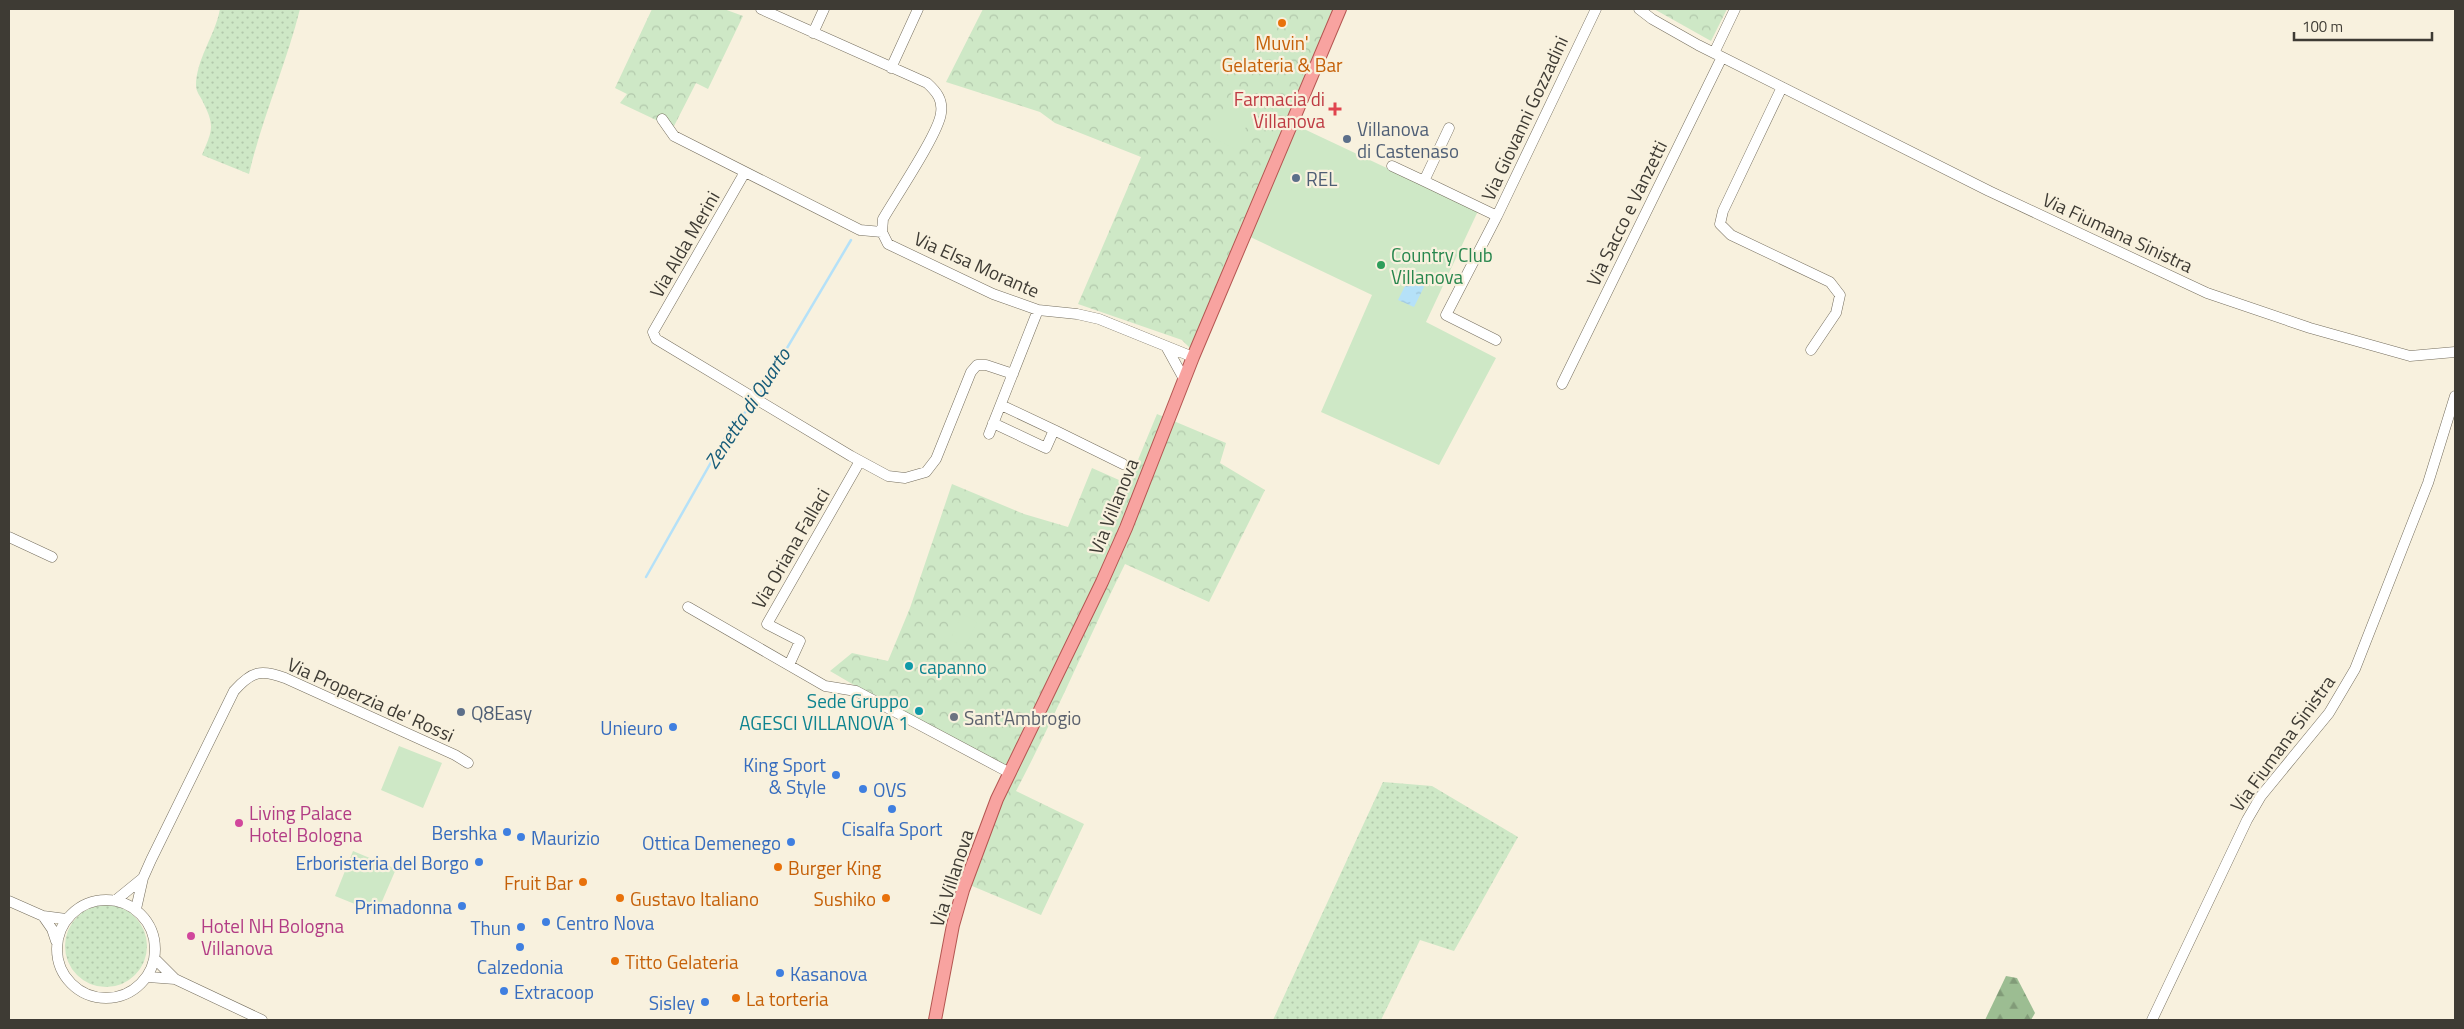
<svg xmlns="http://www.w3.org/2000/svg" width="2464" height="1029" font-family="'Titillium Web',sans-serif">
	<defs>
		<pattern id="grass-dots" width="8" height="8" patternUnits="userSpaceOnUse" patternTransform="scale(1.25)"><rect width="8" height="8" fill="#cee8c6"/><path d="M2 2h.1M6 6h.1" fill="none" stroke="#b2c8ab" stroke-width="1.8" stroke-linecap="round"/></pattern>
		<pattern id="forest-firs" width="22" height="20" patternUnits="userSpaceOnUse" patternTransform="scale(1.25)"><rect width="22" height="20" fill="#9cbd92"/><path d="M5 1l3.5 6h-7zM16 11l3.5 6h-7z" fill="#819b78"/></pattern>
		<pattern id="park-crowns" width="20" height="18" patternUnits="userSpaceOnUse" patternTransform="scale(1.25)"><rect width="20" height="18" fill="#cee8c6"/><path d="M2 6a3 3 0 1 1 6 0M12 15a3 3 0 1 1 6 0" fill="none" stroke="#b2c8ab"/></pattern>
		<pattern id="water-ripples" width="26" height="14" patternUnits="userSpaceOnUse" patternTransform="scale(1.25)"><rect width="26" height="14" fill="#b5e1f8"/><path d="M2 4q2-2 4 0t4 0M15 11q2-2 4 0t4 0" fill="none" stroke="#9dc2d5"/></pattern>
	</defs>
	<rect width="100%" height="100%" fill="#f8f1de"/>
	<path fill="url(#grass-dots)" d="M220,9H300C286,65 262,118 249,174L202,155C213,129 215,126 202,100C200,96 196,91 196,86C196,59 215,36 220,9Z
		M1383,782L1432,786L1518,837L1454,951L1420,940L1381,1020H1273Z
		M65 946a41 41 0 1 1 82 0a41 41 0 1 1-82 0Z"/>
	<path fill="url(#forest-firs)" d="M2006,976L2017,978L2035,1013L2031,1020H1985Z"/>
	<path fill="url(#park-crowns)" d="M652,9H724L743,16L708,89L696,83L673,128L620,103L627,94L615,88Z
		M983,9H1339L1193,351L1182,340L1078,304L1141,157L1055,123L1040,112L946,82Z
		M1654,9H1727L1711,41Z
		M1157,414L1226,443L1220,463L1265,490L1209,602L1125,564C1088,639 1055,717 1016,791L1084,824L1041,915L965,883L1006,774L830,671L852,653L888,661L910,608L952,484L1024,514L1068,527L1092,468L1128,484Z"/>
	<path fill="#cee8c6" d="M1235,86L1260,99L1235,149L1210,136Z
		M1287,121L1478,211L1426,322L1496,358L1439,465L1321,412L1372,295L1244,234Z
		M962,614L977,622L965,647L950,640Z
		M399,746L442,763L423,808L381,790Z
		M353,851L396,869L377,913L335,896Z"/>
	<path fill="url(#water-ripples)" d="M1413,270L1429,277L1414,307L1398,300Z"/>
	<g fill="none" stroke-linecap="round" stroke-linejoin="round">
		<path stroke="#b5e1f8" stroke-width="2.5" d="M758,397L851,240
			M646,577L735,420L751,408L755,402"/>
		<defs>
			<path id="minor" d="M761,9L927,83C937,92 943,100 941,113C939,133 895,198 883,219L882,232L888,244L993,294L1038,310L1077,314L1099,319L1193,357
				M1639,9L1652,19L1698,45L1989,191L2207,293L2310,328L2410,356L2455,352
				M813,33L824,9
				M1714,53L1735,9
				M891,68L918,9
				M1782,87L1723,211L1720,224L1731,235L1830,282L1840,295L1836,313L1811,350
				M662,119L674,136L860,230L882,232
				M1449,128L1424,181L1497,216
				M1392,166L1424,181
				M745,172L653,332L656,339L851,456L888,476L905,478L926,472L936,459L971,372L977,365H986L1013,374
				M1496,340L1446,315L1497,216L1596,9
				M1167,348L1184,379
				M1562,384L1722,57
				M993,423L1046,448L1054,430L1001,405
				M1054,430L1123,464
				M989,434L1038,310
				M9,537L52,557
				M688,607L825,686L856,691L1010,773
				M789,665L800,641L767,624L860,461
				M57 949a49 49 0 1 1 98 0a49 49 0 1 1-98 0Z
				M116,900L143,878
				M9,901L43,916L66,919
				M136,909L143,878L151,860L234,691C252,671 261,669 285,678L455,755L468,763
				M43,916L52,929L56,941
				M155,959L175,979L262,1020
				M148,977L175,979
				M2152,1020L2247,820L2261,796L2329,713L2355,669L2428,483L2455,396"/>
			<path id="major" d="M935,1020L953,925L963,890L997,799L1102,582L1126,528L1193,357L1340,9"/>
		</defs>
		<use href="#minor" stroke="#756e5e" stroke-width="11"/>
		<use href="#major" stroke="#b45651" stroke-width="14"/>
		<use href="#minor" stroke="#fff" stroke-width="10"/>
		<use href="#major" stroke="#f8a3a0" stroke-width="12"/>
	</g>
	<g fill="#e8710a" stroke="#f8f1de" stroke-width="2">
		<circle cx="1282" cy="23" r="5"/>
		<circle cx="778" cy="867" r="5"/>
		<circle cx="583" cy="882" r="5"/>
		<circle cx="620" cy="898" r="5"/>
		<circle cx="886" cy="898" r="5"/>
		<circle cx="615" cy="961" r="5"/>
		<circle cx="736" cy="998" r="5"/>
	</g>
	<path fill="#e0444e" stroke="#f8f1de" stroke-width="2" d="M1332.5 101.5h5v5h5v5h-5v5h-5v-5h-5v-5h5z"/>
	<g fill="#5c6f8a" stroke="#f8f1de" stroke-width="2">
		<circle cx="1347" cy="139" r="5"/>
		<circle cx="1296" cy="178" r="5"/>
		<circle cx="461" cy="712" r="5"/>
	</g>
	<circle fill="#2e9e5b" stroke="#f8f1de" stroke-width="2" cx="1381" cy="265" r="5"/>
	<g fill="#0f9aa8" stroke="#f8f1de" stroke-width="2">
		<circle cx="909" cy="666" r="5"/>
		<circle cx="919" cy="711" r="5"/>
	</g>
	<circle fill="#6b7280" stroke="#f8f1de" stroke-width="2" cx="954" cy="717" r="5"/>
	<g fill="#3f7fe0" stroke="#f8f1de" stroke-width="2">
		<circle cx="673" cy="727" r="5"/>
		<circle cx="836" cy="775" r="5"/>
		<circle cx="863" cy="789" r="5"/>
		<circle cx="892" cy="809" r="5"/>
		<circle cx="507" cy="832" r="5"/>
		<circle cx="521" cy="837" r="5"/>
		<circle cx="791" cy="842" r="5"/>
		<circle cx="479" cy="862" r="5"/>
		<circle cx="462" cy="906" r="5"/>
		<circle cx="546" cy="922" r="5"/>
		<circle cx="521" cy="927" r="5"/>
		<circle cx="520" cy="947" r="5"/>
		<circle cx="780" cy="973" r="5"/>
		<circle cx="504" cy="991" r="5"/>
		<circle cx="705" cy="1002" r="5"/>
	</g>
	<g fill="#d1479c" stroke="#f8f1de" stroke-width="2">
		<circle cx="239" cy="823" r="5"/>
		<circle cx="191" cy="936" r="5"/>
	</g>
	<g text-anchor="middle" dominant-baseline="central" stroke-width="4.5" stroke-linejoin="round" paint-order="stroke">
		<g font-size="19" fill="#c56008" stroke="#f8f1de" text-anchor="start">
			<text x="1282" y="42" text-anchor="middle">Muvin'<tspan x="1282" dy="22">Gelateria &amp; Bar</tspan></text>
			<text x="788" y="867">Burger King</text>
			<text x="573" y="882" text-anchor="end">Fruit Bar</text>
			<text x="630" y="898">Gustavo Italiano</text>
			<text x="876" y="898" text-anchor="end">Sushiko</text>
			<text x="625" y="961">Titto Gelateria</text>
			<text x="746" y="998">La torteria</text>
		</g>
		<g font-size="19" fill="#be3a42" stroke="#f8f1de" text-anchor="end">
			<text x="1325" y="98">Farmacia di<tspan x="1325" dy="22">Villanova</tspan></text>
		</g>
		<g font-size="19" fill="#3e3b34" stroke="#f8f1de">
			<text transform="translate(1524 118) rotate(-65)">Via Giovanni Gozzadini</text>
			<text transform="translate(1626 213) rotate(-64)">Via Sacco e Vanzetti</text>
			<text transform="translate(2118 232) rotate(25)">Via Fiumana Sinistra</text>
			<text transform="translate(684 244) rotate(-60)">Via Alda Merini</text>
			<text transform="translate(977 264) rotate(24)">Via Elsa Morante</text>
			<text transform="translate(1113 506) rotate(-68)">Via Villanova</text>
			<text transform="translate(790 548) rotate(-60)">Via Oriana Fallaci</text>
			<text transform="translate(371 699) rotate(24)">Via Properzia de' Rossi</text>
			<text transform="translate(2282 743) rotate(-54)">Via Fiumana Sinistra</text>
			<text transform="translate(951 878) rotate(-72)">Via Villanova</text>
		</g>
		<g font-size="19" fill="#4e5e75" stroke="#f8f1de" text-anchor="start">
			<text x="1357" y="128">Villanova<tspan x="1357" dy="22">di Castenaso</tspan></text>
			<text x="1306" y="178">REL</text>
			<text x="471" y="712">Q8Easy</text>
		</g>
		<g font-size="19" fill="#27864d" stroke="#f8f1de" text-anchor="start">
			<text x="1391" y="254">Country Club<tspan x="1391" dy="22">Villanova</tspan></text>
		</g>
		<g font-size="19" fill="#0d838f" stroke="#f8f1de" text-anchor="start">
			<text x="919" y="666">capanno</text>
			<text x="909" y="700" text-anchor="end">Sede Gruppo<tspan x="909" dy="22">AGESCI VILLANOVA 1</tspan></text>
		</g>
		<g font-size="19" fill="#5b616d" stroke="#f8f1de" text-anchor="start">
			<text x="964" y="717">Sant'Ambrogio</text>
		</g>
		<g font-size="19" fill="#366cbe" stroke="#f8f1de" text-anchor="end">
			<text x="663" y="727">Unieuro</text>
			<text x="826" y="764">King Sport<tspan x="826" dy="22">&amp; Style</tspan></text>
			<text x="873" y="789" text-anchor="start">OVS</text>
			<text x="892" y="828" text-anchor="middle">Cisalfa Sport</text>
			<text x="497" y="832">Bershka</text>
			<text x="531" y="837" text-anchor="start">Maurizio</text>
			<text x="781" y="842">Ottica Demenego</text>
			<text x="469" y="862">Erboristeria del Borgo</text>
			<text x="452" y="906">Primadonna</text>
			<text x="556" y="922" text-anchor="start">Centro Nova</text>
			<text x="511" y="927">Thun</text>
			<text x="520" y="966" text-anchor="middle">Calzedonia</text>
			<text x="790" y="973" text-anchor="start">Kasanova</text>
			<text x="514" y="991" text-anchor="start">Extracoop</text>
			<text x="695" y="1002">Sisley</text>
		</g>
		<g font-size="19" fill="#b23c85" stroke="#f8f1de" text-anchor="start">
			<text x="249" y="812">Living Palace<tspan x="249" dy="22">Hotel Bologna</tspan></text>
			<text x="201" y="925">Hotel NH Bologna<tspan x="201" dy="22">Villanova</tspan></text>
		</g>
		<g font-size="20" font-style="italic" fill="#165b78" stroke="#f8f1de">
			<text transform="translate(747 408) rotate(-57)">Zenetta di Quarto</text>
		</g>
	</g>
	<rect width="2464" height="1029" fill="none" stroke="#3e3b34" stroke-width="20"/>
	<path d="M2294 32v8h138v-8" fill="none" stroke="#3e3b34" stroke-width="2.5"/>
	<text x="2302" y="32" font-size="15" fill="#3e3b34" stroke="#f8f1de" stroke-width="4" paint-order="stroke">100 m</text>
</svg>
